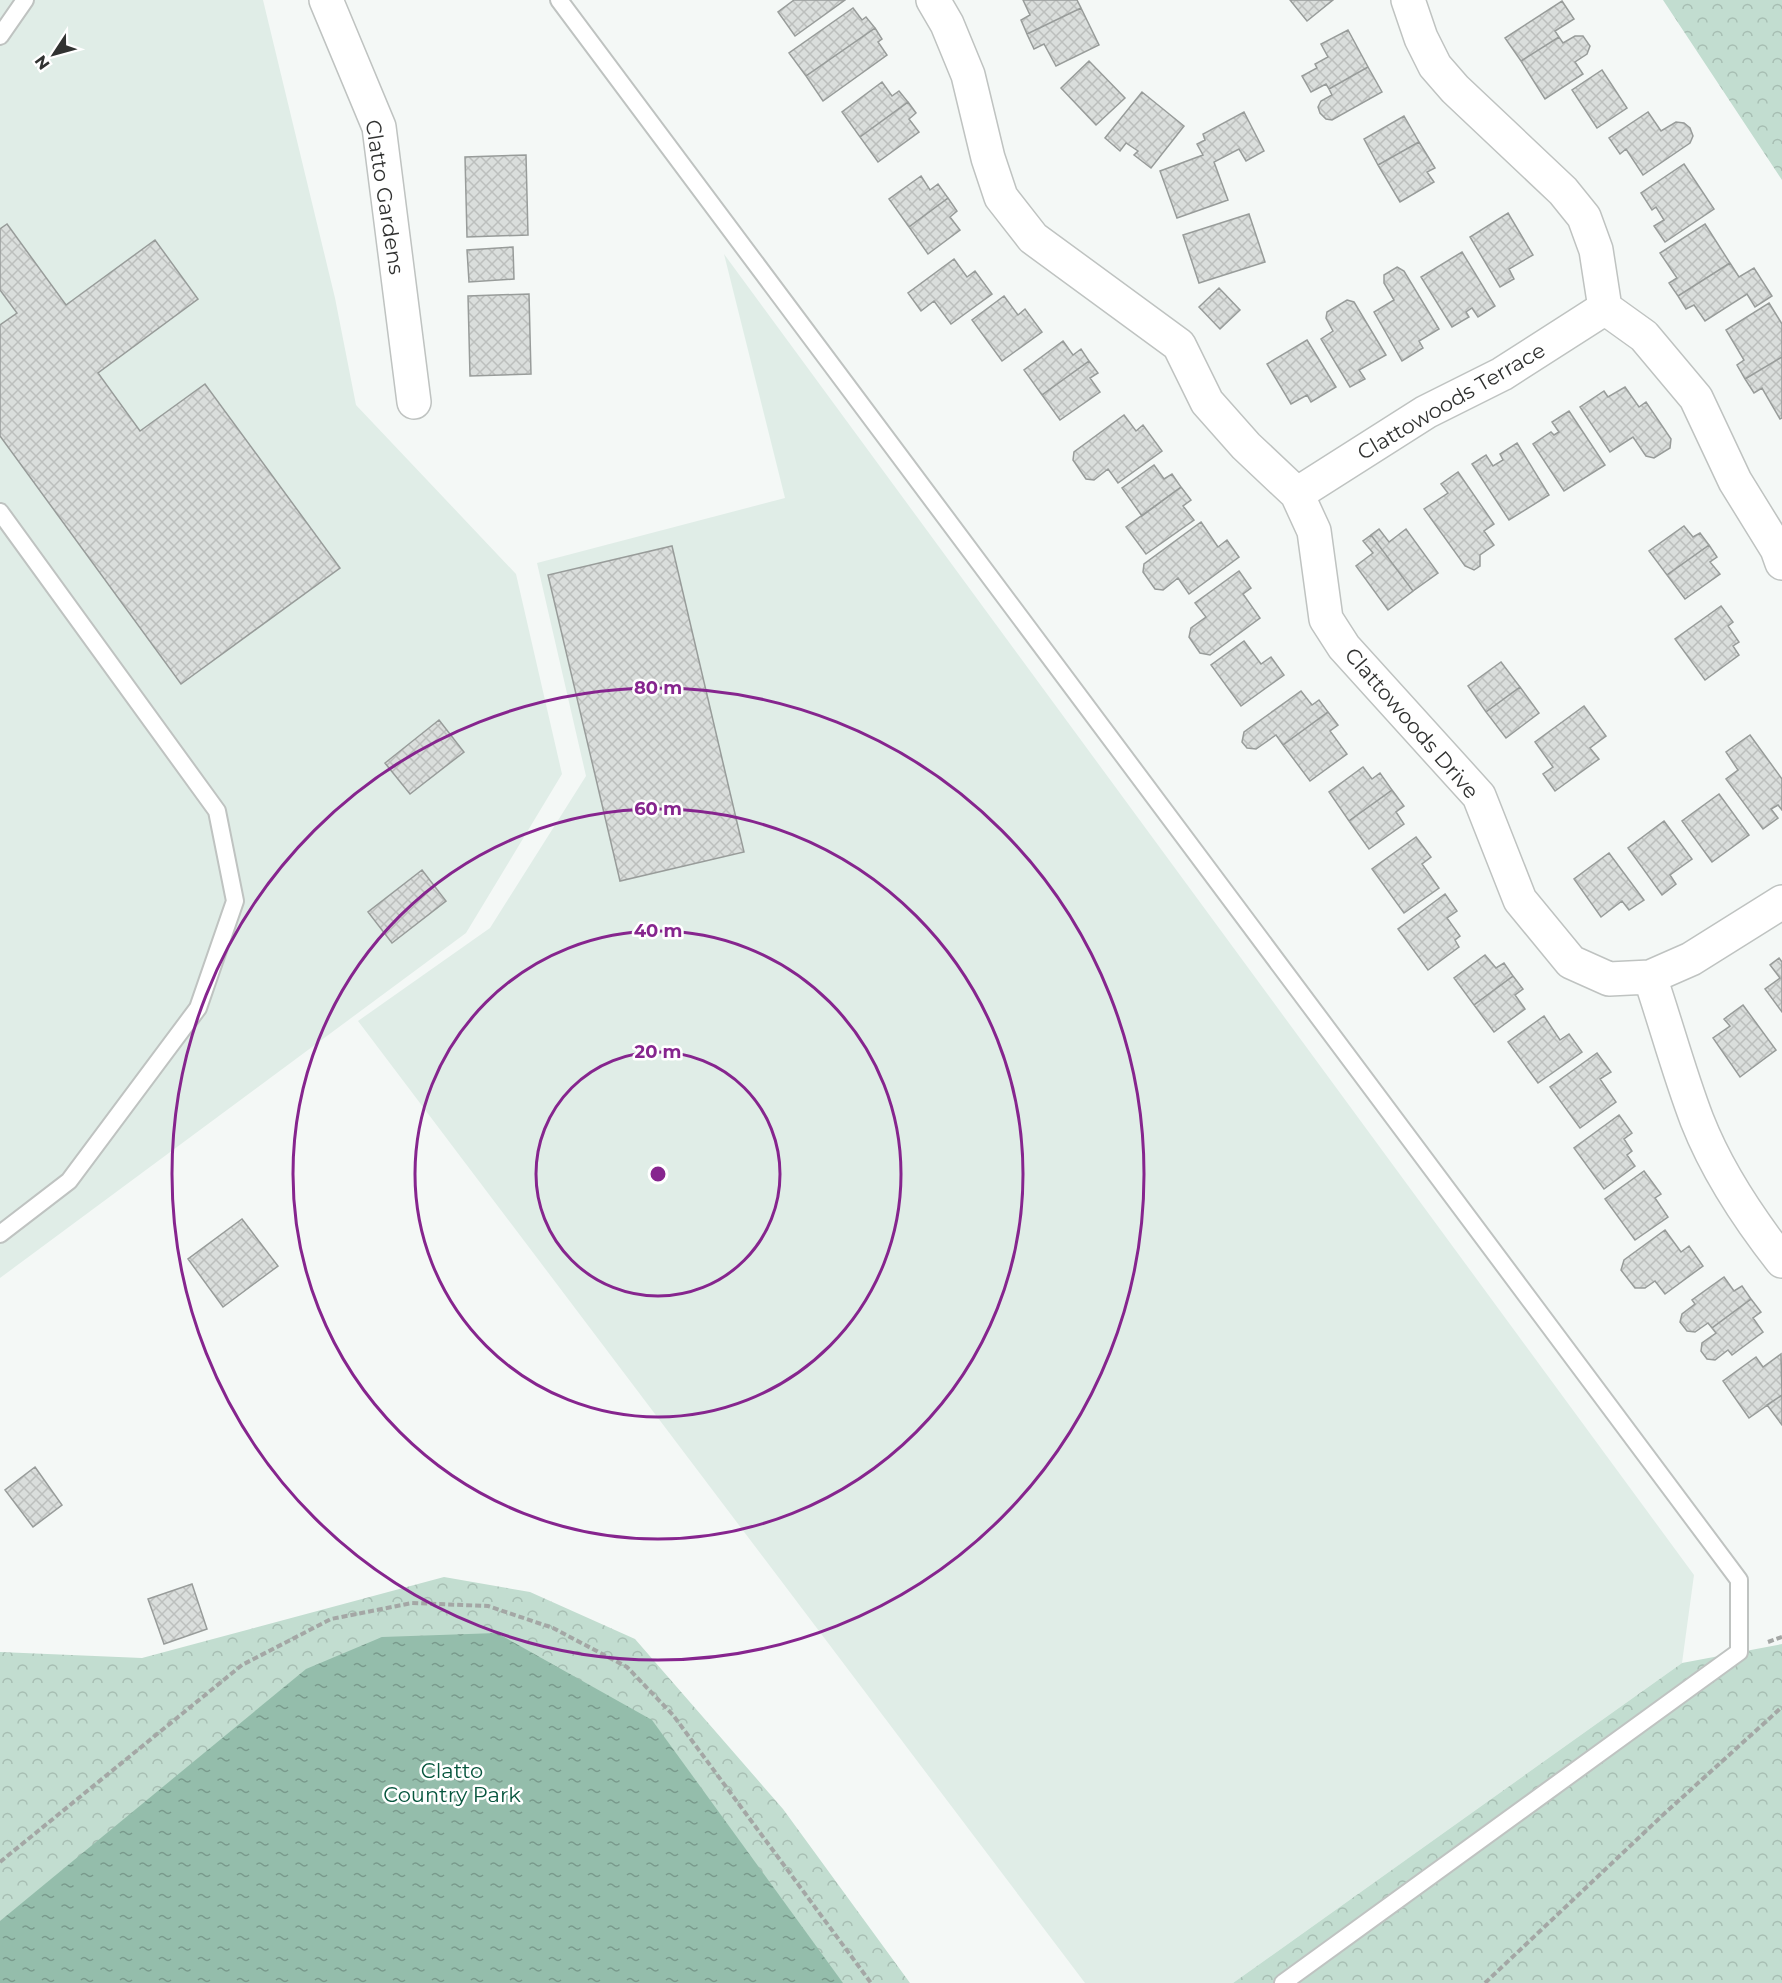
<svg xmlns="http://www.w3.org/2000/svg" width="1782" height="1983" font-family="Montserrat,sans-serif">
	<defs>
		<pattern id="park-crowns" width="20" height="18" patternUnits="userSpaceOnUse" patternTransform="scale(1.5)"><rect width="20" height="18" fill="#c2ddd0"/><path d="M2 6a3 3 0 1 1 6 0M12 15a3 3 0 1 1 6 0" fill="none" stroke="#a7beb3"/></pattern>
		<pattern id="water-ripples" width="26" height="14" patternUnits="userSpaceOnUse" patternTransform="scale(1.5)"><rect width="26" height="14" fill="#94bdab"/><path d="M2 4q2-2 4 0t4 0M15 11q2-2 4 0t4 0" fill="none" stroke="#799a8c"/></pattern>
		<pattern id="building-cross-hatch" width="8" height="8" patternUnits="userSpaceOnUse" patternTransform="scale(1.5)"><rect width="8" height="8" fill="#dadedc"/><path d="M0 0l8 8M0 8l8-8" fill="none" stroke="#bcbfbd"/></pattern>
	</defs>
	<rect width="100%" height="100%" fill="#f4f8f6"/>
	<path fill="#e0ede7" d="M0,0H263L335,298L356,405L516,574L562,774L466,933L0,1278Z
		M724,254L1694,1575L1682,1663L1233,1983H1085L358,1021L490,928L586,776L537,563L785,498Z"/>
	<path fill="url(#park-crowns)" d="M1663,0H1782V180Z
		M444,1577L530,1592L635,1639L783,1809L910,1983H0V1652L142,1658Z
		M1782,1644V1983H1233L1682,1663Z"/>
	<path fill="url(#water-ripples)" d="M497,1633L652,1720L843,1983H0V1921L306,1669L382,1637Z"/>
	<path fill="url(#building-cross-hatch)" stroke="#989c9a" stroke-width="1.5" d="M794,0H845L795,36L778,12Z
		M1023,0H1077L1081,8L1027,34L1021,20L1030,15Z
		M1290,0H1333L1307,21Z
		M1562,1L1574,19L1555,31L1559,37L1521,61L1505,38Z
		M853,8L862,20L866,17L875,28L806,76L789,53Z
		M1081,8L1099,45L1056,66L1044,44L1034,49L1027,34Z
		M875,28L882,39L878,42L887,55L823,101L806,76Z
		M1348,30L1368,67L1329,89L1326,84L1311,92L1302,76L1317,68L1315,64L1328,57L1321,44Z
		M1575,36H1583L1590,46L1587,54L1575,62L1583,74L1545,99L1521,61L1559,37L1563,43Z
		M1089,61L1125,98L1096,125L1061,88Z
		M1368,67L1382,92L1332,120L1326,119L1320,113L1318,107L1321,101L1332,95L1329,89Z
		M1602,70L1627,108L1597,128L1572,90Z
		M882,82L892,96L899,91L908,102L860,137L842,112Z
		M1142,92L1184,126L1151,168L1134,155L1138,151L1126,143L1120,151L1105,138Z
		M908,102L916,113L909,119L919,132L878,162L860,137Z
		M1244,112L1264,151L1246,161L1239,149L1214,162L1228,200L1177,218L1160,171L1203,155L1197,144L1205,140L1203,134Z
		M1648,112L1661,131L1676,122L1684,123L1690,128L1693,136L1690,143L1643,175L1626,149L1620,154L1609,138Z
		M1404,116L1419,142L1378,165L1364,139Z
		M1419,142L1435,168L1427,172L1434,182L1400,202L1378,165Z
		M526,155L528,235L467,237L465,157Z
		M1684,164L1714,209L1665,242L1654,226L1664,220L1656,207L1652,210L1641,193Z
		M921,176L930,190L938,184L948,198L909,227L889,199Z
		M948,198L957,211L950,217L960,230L928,254L909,227Z
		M1508,213L1533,255L1509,269L1514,279L1500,287L1470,237Z
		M1249,214L1265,262L1199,283L1183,235Z
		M7,224L66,305L155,240L198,299L98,373L140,431L205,384L340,568L181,684L0,436V325L17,313L0,290V229Z
		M1705,224L1730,263L1678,296L1669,283L1677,278L1660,253Z
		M513,247L514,279L469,282L467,250Z
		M1462,252L1495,306L1478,317L1472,308L1466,312L1469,317L1452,327L1421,277Z
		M954,259L967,277L975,271L992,294L951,324L934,301L921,311L908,293Z
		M1730,263L1739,277L1754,268L1772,296L1755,307L1747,294L1705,321L1694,305L1686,309L1678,296Z
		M1397,267L1404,271L1439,329L1419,341L1423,348L1402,361L1374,312L1394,300L1384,283V275Z
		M1219,288L1240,310L1220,329L1199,307Z
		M529,294L531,374L470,376L468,296Z
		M1004,296L1018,315L1025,309L1042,332L1002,361L972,320Z
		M1347,300L1354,302L1386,355L1359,370L1365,379L1350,387L1321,339L1333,331L1326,318L1327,312Z
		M1769,303L1782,324V357L1745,379L1737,365L1744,360L1726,330Z
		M1307,340L1336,387L1311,402L1307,395L1291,404L1267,364Z
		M1063,341L1073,355L1081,349L1089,361L1042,395L1024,370Z
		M1782,357V418L1780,419L1762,388L1754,393L1745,379Z
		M1089,361L1098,373L1090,378L1100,392L1060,420L1042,395Z
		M1625,387L1639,407L1646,402L1671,439L1670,448L1654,458L1646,456L1633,437L1610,452L1580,407L1604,391L1608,397Z
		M1569,411L1605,465L1564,491L1533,444L1551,432L1554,435L1559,432L1552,422Z
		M1124,415L1136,431L1143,425L1162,451L1118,483L1108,469L1094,480L1086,479L1073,460L1074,452Z
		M1517,443L1549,495L1509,520L1472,464L1486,455L1493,466L1503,460L1500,454Z
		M1154,465L1164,479L1172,474L1181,487L1142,516L1122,488Z
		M1458,472L1494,524L1484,531L1494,545L1480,555V566L1474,570L1465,566L1424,509L1448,493L1441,484Z
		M1181,487L1191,500L1183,506L1194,520L1146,554L1126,527Z
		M1201,522L1218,547L1227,540L1239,557L1189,594L1178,578L1163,590L1155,589L1143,572L1144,564Z
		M1684,526L1693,537L1700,533L1709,545L1667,575L1649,551Z
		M1379,529L1389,542L1406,529L1438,573L1413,591L1371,535Z
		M1371,535L1413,591L1388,610L1356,566L1373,553L1363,541Z
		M1709,545L1717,557L1710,562L1720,574L1685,599L1667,575Z
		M672,546L744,852L620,881L548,575Z
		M1239,571L1251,588L1243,594L1260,618L1210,655L1200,653L1189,637L1191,628L1206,617L1195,603Z
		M1721,606L1733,622L1728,626L1739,642L1733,646L1739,655L1705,680L1675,639Z
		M1244,641L1261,664L1271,657L1284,675L1241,706L1211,665Z
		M1501,662L1520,687L1486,712L1468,686Z
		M1520,687L1539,713L1506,738L1486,712Z
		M1301,691L1312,705L1319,700L1328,712L1283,745L1276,735L1256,749L1247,748L1242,742L1244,732Z
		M1584,706L1606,736L1590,748L1599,759L1555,791L1543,774L1553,767L1535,742Z
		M1328,712L1338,725L1330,731L1347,754L1310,781L1283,745Z
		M439,720L464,752L410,794L385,763Z
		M1750,735L1782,779V810L1778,805L1771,809L1778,818L1763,829L1726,779L1738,770L1726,752Z
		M1363,767L1372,779L1380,773L1392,790L1349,821L1329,792Z
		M1392,790L1404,806L1396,812L1404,824L1369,849L1349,821Z
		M1719,794L1749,835L1712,862L1682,821Z
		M1664,821L1692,859L1670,875L1676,884L1662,895L1628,848Z
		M1416,837L1431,857L1422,864L1439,888L1404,913L1372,869Z
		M1609,853L1644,900L1629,910L1622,901L1601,917L1574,879Z
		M422,870L446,901L392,943L368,912Z
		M1445,894L1457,911L1447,918L1460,936L1455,940L1459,947L1428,970L1398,929Z
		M1485,955L1496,968L1504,963L1513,976L1474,1005L1454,978Z
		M1779,958L1782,962V1012L1765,989L1780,978L1770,965Z
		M1513,976L1523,989L1515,995L1525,1009L1494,1032L1474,1005Z
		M1743,1005L1776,1050L1740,1077L1713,1038L1730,1026L1724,1019Z
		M1544,1016L1560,1040L1569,1034L1582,1052L1538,1083L1508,1042Z
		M1597,1053L1611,1072L1600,1079L1616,1102L1580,1128L1550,1087Z
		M1619,1115L1632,1133L1624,1139L1632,1151L1627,1155L1635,1166L1604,1189L1574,1148Z
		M1644,1171L1661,1194L1655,1198L1668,1217L1635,1240L1605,1199Z
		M242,1219L278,1266L223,1307L188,1259Z
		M1665,1230L1681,1252L1689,1246L1703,1266L1665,1294L1655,1281L1645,1288H1635L1621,1270L1624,1260Z
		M1724,1277L1734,1291L1742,1286L1751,1299L1712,1328L1708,1323L1695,1332L1687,1331L1680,1322L1682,1314L1695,1304L1692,1300Z
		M1751,1299L1761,1312L1753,1318L1763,1332L1732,1355L1728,1350L1715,1360L1707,1359L1701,1351L1702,1343L1716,1333L1712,1328Z
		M1781,1354L1782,1395L1749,1418L1723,1381L1756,1357L1763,1367Z
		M1782,1395V1425L1767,1405Z
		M35,1467L62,1505L33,1527L5,1490Z
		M192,1584L207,1629L164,1644L148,1599Z"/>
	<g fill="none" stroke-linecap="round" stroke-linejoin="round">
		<defs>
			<path id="lane" d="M559,0L1739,1580V1652L1283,1983
				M0,36L25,0
				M0,512L217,811L235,901L198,1008L69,1181L0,1234"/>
			<path id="street" d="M326,0L379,127L414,402
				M933,0L947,24L968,75L988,158L1001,197L1033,238L1179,345L1207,402L1246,446L1297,494L1314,531L1326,619L1344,647L1479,796L1520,900L1571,962L1609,979L1650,977L1691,959L1782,902
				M1408,0L1421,38L1435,66L1455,89L1563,191L1584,217L1596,250L1605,308L1644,336L1696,398L1735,481L1777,549L1782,563
				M1297,494L1426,412L1502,374L1605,308
				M1650,977C1666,1024 1679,1073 1697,1120C1717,1171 1749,1219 1782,1261"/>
		</defs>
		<use href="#lane" stroke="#bfc3c1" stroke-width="20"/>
		<use href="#street" stroke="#bfc3c1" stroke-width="36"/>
		<path stroke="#a4a7a5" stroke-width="4" stroke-dasharray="6 3" stroke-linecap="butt" d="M1768,1642L1782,1637
			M0,1862L242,1665L331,1619L412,1603L488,1606L553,1628L627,1667L673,1715L871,1983
			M1485,1983L1665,1813L1782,1707"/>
		<use href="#lane" stroke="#fff" stroke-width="16"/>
		<use href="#street" stroke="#fff" stroke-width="33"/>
	</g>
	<g fill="none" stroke="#86258e" stroke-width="3">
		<circle cx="658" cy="1174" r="122"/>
		<circle cx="658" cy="1174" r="243"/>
		<circle cx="658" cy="1174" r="365"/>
		<circle cx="658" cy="1174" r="486"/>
	</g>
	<g text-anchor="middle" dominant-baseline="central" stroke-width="5" stroke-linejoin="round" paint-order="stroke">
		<g font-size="21" fill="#313231" stroke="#fff">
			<text transform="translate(385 197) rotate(81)">Clatto Gardens</text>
			<text transform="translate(1451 401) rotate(-30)">Clattowoods Terrace</text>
			<text transform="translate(1412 723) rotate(49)">Clattowoods Drive</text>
		</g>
		<g font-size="21" fill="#07563e" stroke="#fff">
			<text x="452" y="1770">Clatto<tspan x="452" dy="24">Country Park</tspan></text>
		</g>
	</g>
	<circle cx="658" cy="1174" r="9" fill="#86258e" stroke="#fff" stroke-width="3"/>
	<g font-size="18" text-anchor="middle" font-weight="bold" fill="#86258e" stroke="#fff" stroke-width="5" stroke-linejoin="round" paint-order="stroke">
		<text x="658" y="694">80 m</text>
		<text x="658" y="815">60 m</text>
		<text x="658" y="937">40 m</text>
		<text x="658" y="1058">20 m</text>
	</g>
	<g transform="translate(54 54) rotate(234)" stroke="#ffffff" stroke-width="4.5" paint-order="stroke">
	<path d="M0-4.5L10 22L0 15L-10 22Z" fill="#313231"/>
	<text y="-9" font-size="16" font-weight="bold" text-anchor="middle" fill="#313231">N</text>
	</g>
</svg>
